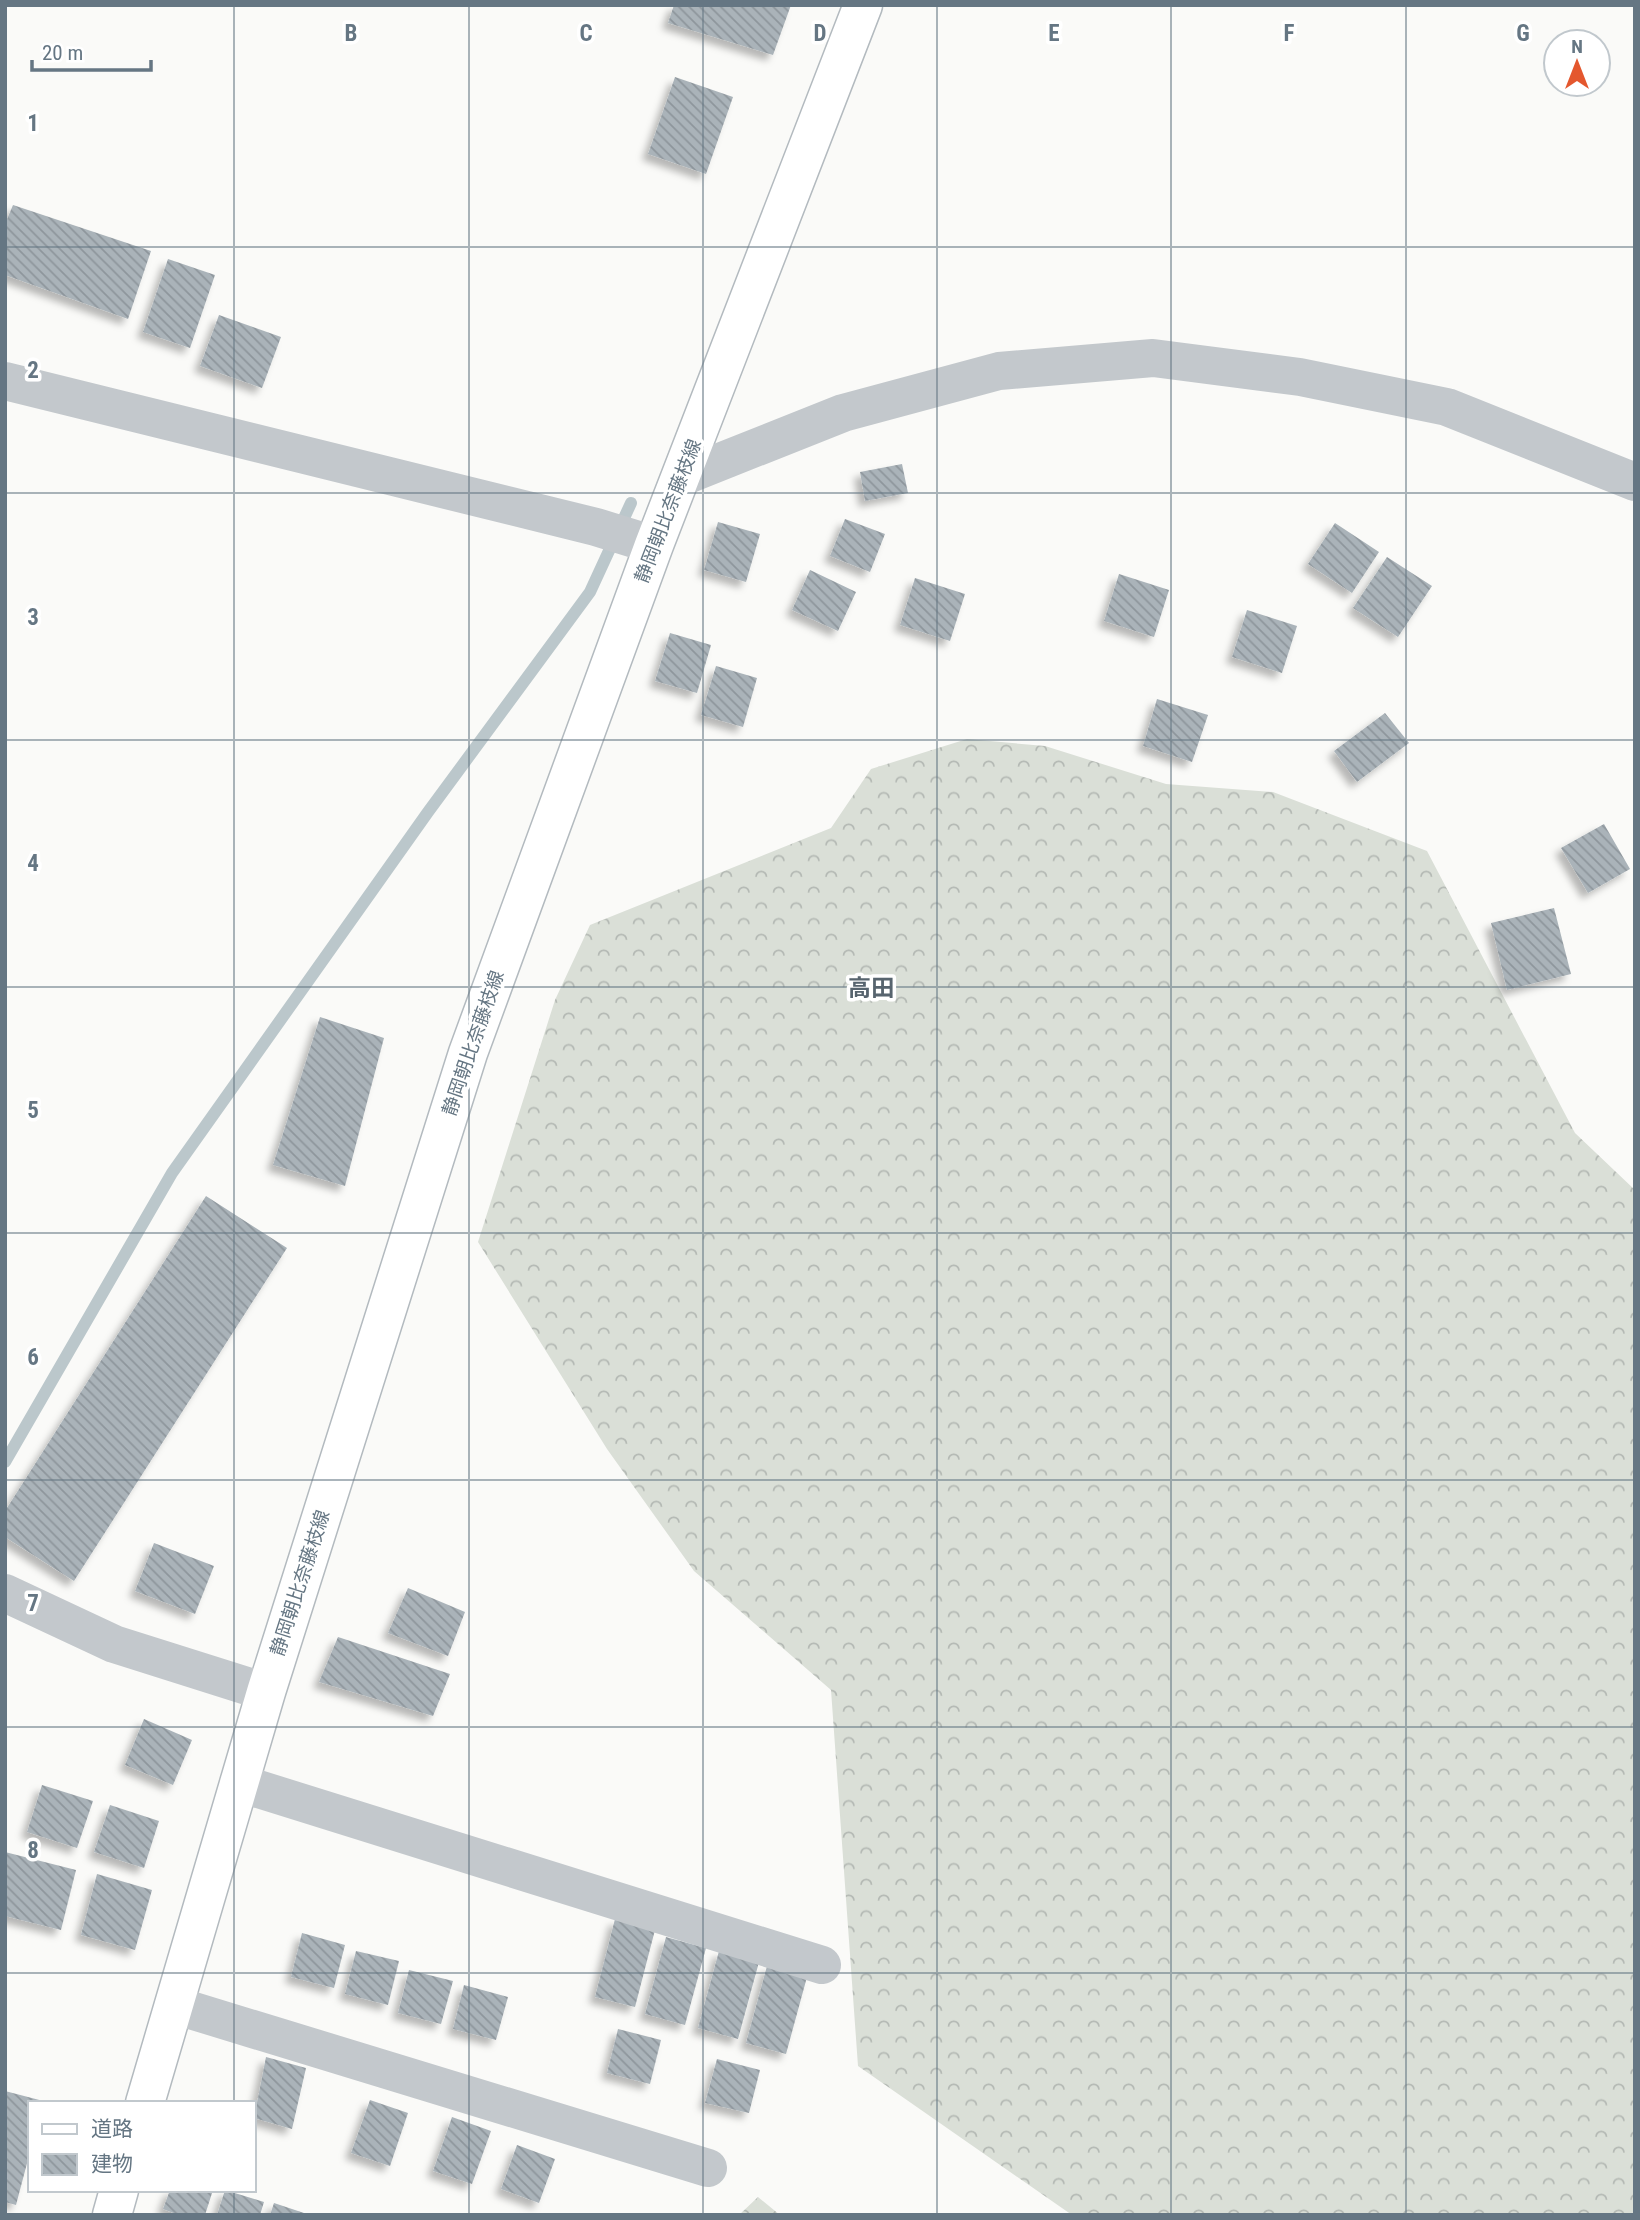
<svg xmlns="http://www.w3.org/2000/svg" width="1640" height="2220" font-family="'Roboto Condensed','Noto Sans JP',sans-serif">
	<defs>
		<pattern id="forest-crowns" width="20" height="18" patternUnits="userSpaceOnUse" patternTransform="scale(1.75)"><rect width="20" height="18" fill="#dadfd7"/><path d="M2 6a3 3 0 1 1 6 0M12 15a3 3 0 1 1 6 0" fill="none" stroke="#b4b9b4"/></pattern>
		<pattern id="building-back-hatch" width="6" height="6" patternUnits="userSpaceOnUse" patternTransform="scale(1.75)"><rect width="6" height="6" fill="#aab3b9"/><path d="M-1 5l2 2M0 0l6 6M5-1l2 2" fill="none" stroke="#8e969c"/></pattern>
		<filter id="shadow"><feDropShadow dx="-6" dy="6" stdDeviation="3.5" flood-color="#0004"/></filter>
	</defs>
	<rect width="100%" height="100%" fill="#fafaf8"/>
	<path fill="url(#forest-crowns)" d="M967,739L1045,746L1166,784L1273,792L1427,851L1575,1133L1635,1190V2215H1072L858,2066L831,1690L694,1571L607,1449L478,1242L555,1000L590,925L831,828L871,769Z
		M758,2197L780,2215H739Z"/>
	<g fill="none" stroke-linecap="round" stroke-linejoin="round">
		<path stroke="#bbc7cb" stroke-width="12" d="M5,1462L172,1173L428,812L590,592L631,503"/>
	</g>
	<path fill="url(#building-back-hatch)" filter="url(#shadow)" d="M674,5H791L773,55L668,23Z
		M675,77L733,97L706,174L648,154Z
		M13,205L151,251L128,319L5,275V224Z
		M168,259L215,275L190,348L143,332Z
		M219,315L281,337L262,388L200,366Z
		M902,464L908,493L865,501L860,472Z
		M845,519L885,534L870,572L830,556Z
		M718,522L760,534L746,582L704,570Z
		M1335,523L1379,552L1352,593L1308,564Z
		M1387,557L1432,586L1398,637L1353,608Z
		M810,570L856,592L838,631L792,610Z
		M1119,574L1169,590L1154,637L1104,621Z
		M915,578L965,594L950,641L900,625Z
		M1247,610L1297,626L1282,673L1232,657Z
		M670,633L711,645L697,693L655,681Z
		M716,666L757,678L743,727L701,715Z
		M1157,699L1208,715L1192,762L1143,746Z
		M1385,713L1409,743L1357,782L1334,751Z
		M1604,824L1630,869L1588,893L1561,848Z
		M1554,908L1571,974L1507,990L1491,923Z
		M320,1017L384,1038L345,1186L273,1165Z
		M206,1196L287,1248L74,1581L5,1537V1511Z
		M154,1543L214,1566L195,1614L135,1591Z
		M408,1588L465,1612L448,1656L388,1633Z
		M338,1637L450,1674L433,1716L319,1682Z
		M144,1719L192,1740L173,1785L125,1765Z
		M42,1785L93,1801L77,1848L27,1832Z
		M110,1805L159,1821L144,1868L94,1852Z
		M5,1852L76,1870L61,1930L5,1916Z
		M97,1874L152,1890L135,1950L81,1935Z
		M615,1919L655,1930L635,2007L595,1997Z
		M302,1933L345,1945L334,1988L291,1977Z
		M666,1937L706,1948L685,2025L645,2014Z
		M356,1951L399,1961L388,2005L345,1994Z
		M719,1951L759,1962L738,2039L698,2028Z
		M767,1966L807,1977L786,2054L746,2043Z
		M409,1970L453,1981L441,2024L398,2013Z
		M464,1985L508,1997L496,2040L453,2029Z
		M618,2029L661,2040L650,2084L607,2073Z
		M266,2057L306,2068L292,2129L254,2118Z
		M717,2059L760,2070L749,2113L705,2103Z
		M5,2091L47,2102L30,2103V2152L16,2205L5,2202Z
		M370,2100L408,2113L390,2166L351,2153Z
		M452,2117L491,2131L472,2184L433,2171Z
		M517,2145L555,2159L539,2203L501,2189Z
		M170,2190H213L205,2215H179L163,2209Z
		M225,2190L264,2202L260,2215H217Z
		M274,2203L307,2214V2215H270Z"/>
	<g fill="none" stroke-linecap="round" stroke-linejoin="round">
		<defs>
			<path id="secondary" d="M145,2103L266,1692L468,1053L654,545L863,5
				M112,2215L119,2190"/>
		</defs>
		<use href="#secondary" stroke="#b3babf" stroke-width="41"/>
		<path stroke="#c3c8cc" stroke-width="38" d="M5,381L596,527L654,545
			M239,1783L822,1965
			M174,2005L708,2168"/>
		<path stroke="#c3c8cc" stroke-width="38" d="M682,477L843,413L999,371L1153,358L1300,377L1447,407L1635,482
			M5,1593L114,1644L266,1692"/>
		<use href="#secondary" stroke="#fff" stroke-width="38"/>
	</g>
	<path fill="none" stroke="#657683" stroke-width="2" stroke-opacity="0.55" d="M234,5V2103M469,5V2215M703,5V2215M937,5V2215M1171,5V2215M1406,5V2215M5,247H1635M5,493H1635M5,740H1635M5,987H1635M5,1233H1635M5,1480H1635M5,1727H1635M5,1973H1635M234,2190V2215"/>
	<g text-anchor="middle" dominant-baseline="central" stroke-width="7" stroke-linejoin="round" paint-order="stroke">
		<g font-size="19" fill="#657683" stroke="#fff">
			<text transform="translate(668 511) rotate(-69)">静岡朝比奈藤枝線</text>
			<text transform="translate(473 1043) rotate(-71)">静岡朝比奈藤枝線</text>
			<text transform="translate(300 1583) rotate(-72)">静岡朝比奈藤枝線</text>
		</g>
		<g font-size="23" font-weight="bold" fill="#57646e" stroke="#fff">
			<text x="871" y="988">高田</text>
		</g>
	</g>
	<g font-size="23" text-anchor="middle" font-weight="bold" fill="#657683" stroke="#fff" stroke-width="7" stroke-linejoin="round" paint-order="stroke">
		<text x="351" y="41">B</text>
		<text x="586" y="41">C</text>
		<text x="820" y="41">D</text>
		<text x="1054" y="41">E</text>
		<text x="1289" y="41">F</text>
		<text x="1523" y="41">G</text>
		<text x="33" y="131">1</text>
		<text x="33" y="378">2</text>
		<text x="33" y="625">3</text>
		<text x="33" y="871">4</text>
		<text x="33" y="1118">5</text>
		<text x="33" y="1365">6</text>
		<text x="33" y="1611">7</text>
		<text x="33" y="1858">8</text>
	</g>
	<rect width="1640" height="2220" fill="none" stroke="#657683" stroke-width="14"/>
	<rect x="28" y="2101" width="228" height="91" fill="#ffffff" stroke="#c1c8cd" stroke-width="2"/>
	<rect x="42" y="2124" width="35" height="10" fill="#ffffff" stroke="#c1c8cd" stroke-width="2"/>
	<text x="91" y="2136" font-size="21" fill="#657683">道路</text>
	<rect x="42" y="2154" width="35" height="21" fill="url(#building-back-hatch)" stroke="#c1c8cd" stroke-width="2"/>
	<text x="91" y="2171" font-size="21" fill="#657683">建物</text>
	<g transform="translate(1577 63)"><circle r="33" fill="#ffffff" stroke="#c1c8cd" stroke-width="2"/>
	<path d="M0-5L12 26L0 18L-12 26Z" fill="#e4572e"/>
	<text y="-10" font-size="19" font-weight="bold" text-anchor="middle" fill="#657683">N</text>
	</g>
	<path d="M32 60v10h119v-10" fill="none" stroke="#657683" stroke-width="3.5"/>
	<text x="42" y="60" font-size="21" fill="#657683" stroke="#ffffff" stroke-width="5" paint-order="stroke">20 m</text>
</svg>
